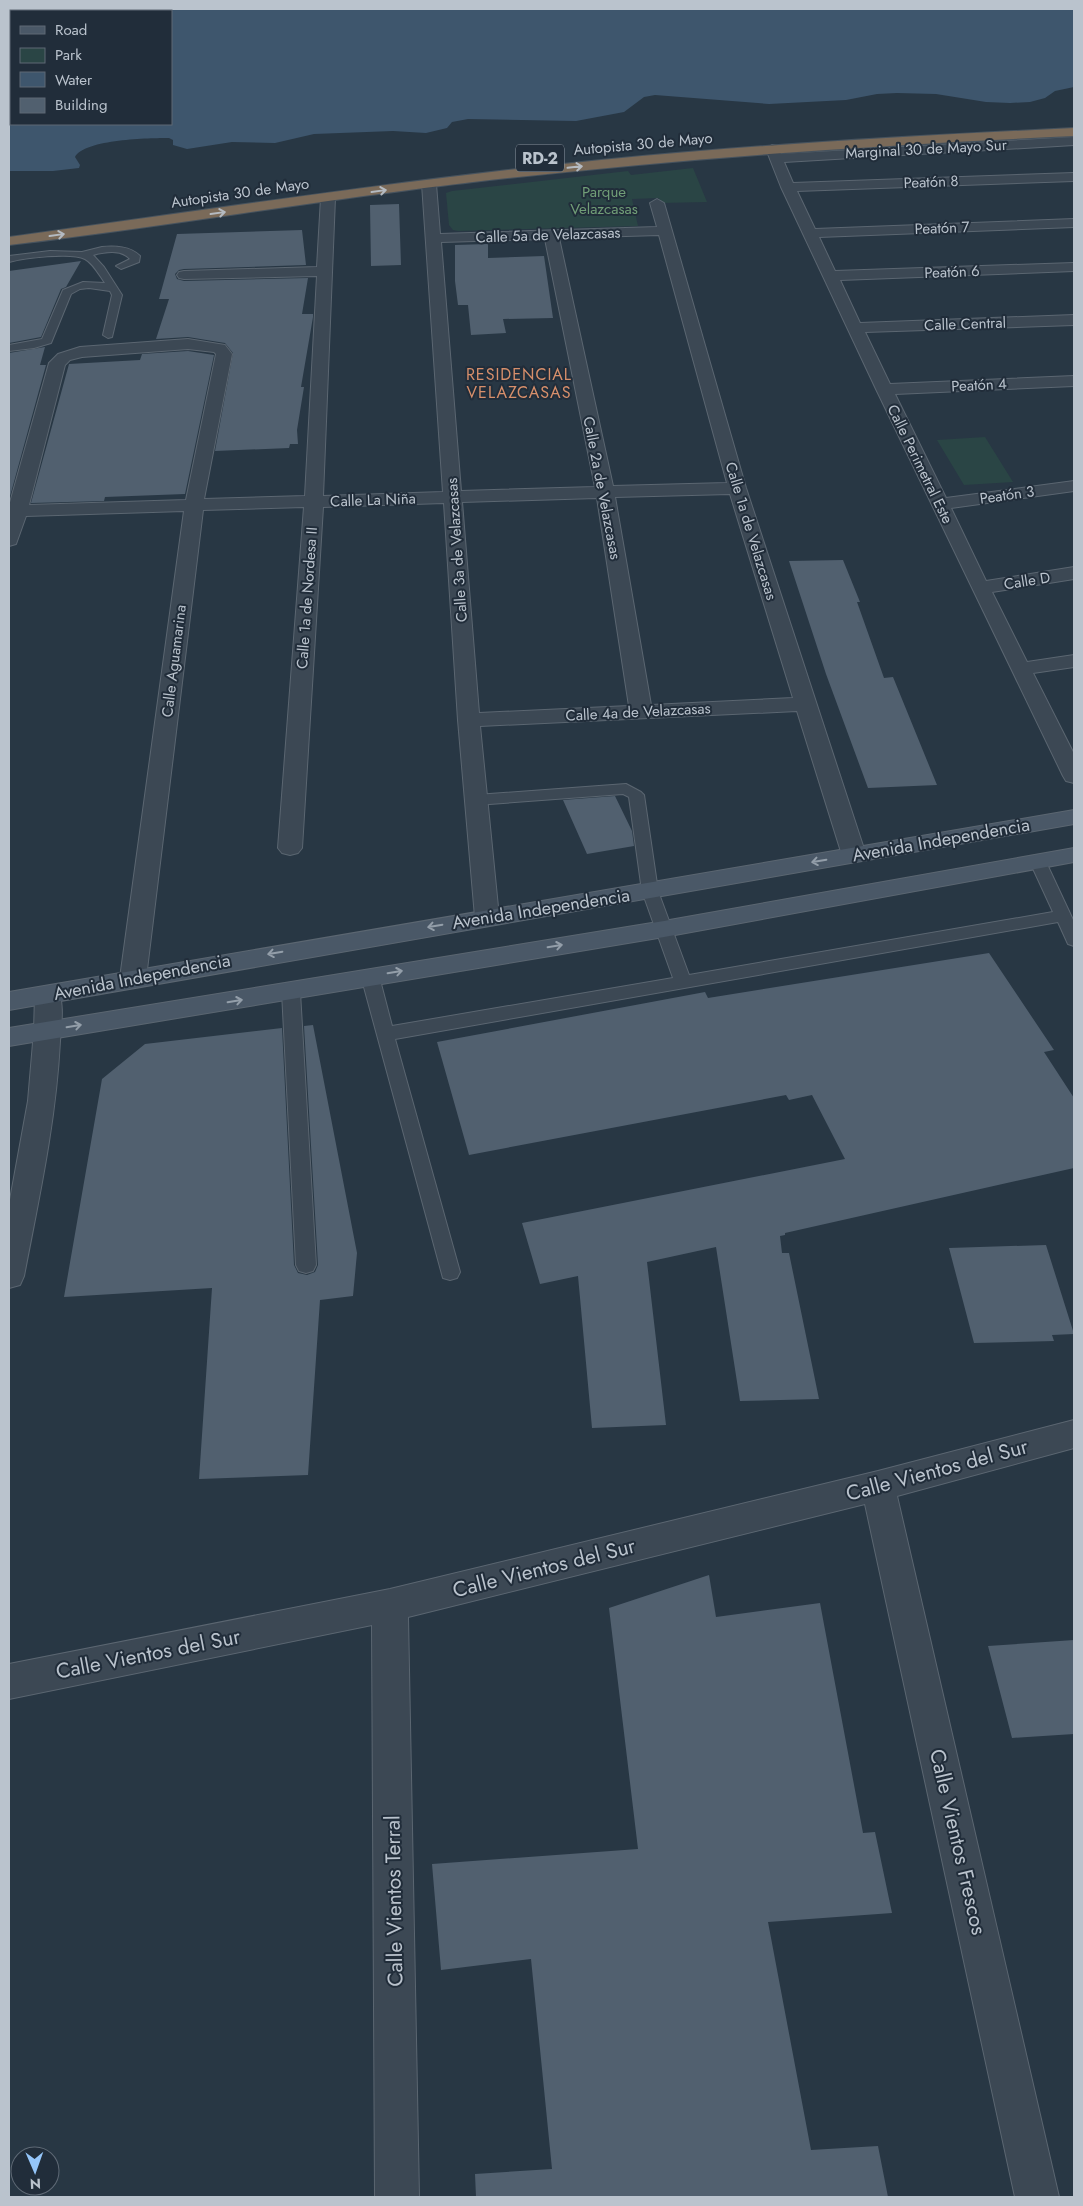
<svg xmlns="http://www.w3.org/2000/svg" width="1083" height="2206" font-family="Jost,sans-serif">
	<rect width="100%" height="100%" fill="#283744"/>
	<path fill="#2a4545" d="M693,168L707,202L660,203L659,198L632,199L638,226L458,231L453,230L449,225L446,193L452,191L628,171L631,175Z
		M985,437L1013,482L964,485L937,440Z"/>
	<path fill="#3e566d" fill-rule="evenodd" d="M9,9H1074V87L1055,91L1045,98L1030,102L1010,103L986,102L936,94L897,93L877,94L846,100L769,104L655,95L644,97L624,112L576,121L468,119L452,122L447,128L426,133L393,131L314,134L275,143L232,142L187,149L173,145V140L169,138C150,138 85,139 75,157L80,165L79,168L53,171H9ZM11,11H171V124H11Z"/>
	<path fill="#51606f" d="M399,204L401,265L371,266L370,205Z
		M302,230L306,265L184,269L179,270L175,274L177,279L184,281L308,278L302,314H313V317L301,387H304L297,430L298,444H290L289,448L215,451L233,353L225,343L188,337L156,339L169,299H159L177,234Z
		M488,244V258L544,256L553,318L503,319L506,333L471,335L468,305H458L455,281V245Z
		M81,261L66,287L61,289L41,337L9,343V271Z
		M45,347L40,365H46L9,500V353Z
		M188,351L214,355L185,494L105,497L104,501L31,503L69,364L140,360L142,354Z
		M843,560L860,602H857L884,678L893,677L937,785L868,788L826,674L789,561Z
		M615,796L632,831L634,846L587,854L563,800Z
		M989,953L1054,1050L1044,1052L1074,1098V1168L785,1233V1235L780,1236L782,1253H789L819,1399L740,1401L716,1247L647,1262L666,1425L592,1428L578,1276L540,1284L522,1223L845,1159L812,1095L789,1100L786,1095L469,1155L437,1042L705,992L708,998Z
		M313,1025L357,1253L353,1296L320,1300L308,1475L199,1479L212,1288L64,1297L102,1079L145,1044L282,1028L294,1265L298,1273L307,1275L315,1272L318,1265L304,1026Z
		M1046,1245L1074,1334L1052,1335L1054,1341L974,1343L949,1248Z
		M709,1575L716,1617L820,1603L863,1833L875,1832L892,1913L768,1922L811,2150L878,2146L888,2197H476L475,2174L552,2169L531,1959L441,1970L432,1864L638,1849L609,1608Z
		M1074,1640V1734L1012,1738L988,1646Z"/>
	<g fill="none" stroke-linecap="round" stroke-linejoin="round">
		<defs>
			<path id="lane" d="M102,247C115,246 130,246 140,256L139,262L121,269L116,266L130,259C121,249 105,252 93,255L104,267L122,295L112,337L108,338L103,335L112,295L110,291L89,288L80,289L71,294L51,343L34,348L9,351V345L42,339L63,290L83,282L105,283C100,276 93,263 85,259C71,252 24,258 9,262V256L50,251L82,252Z
				M626,784L641,792L644,795L658,891L689,975L1053,912L1030,862L1032,858H1044L1046,862L1074,922V946L1068,944L1058,922L395,1039L460,1272L457,1278L450,1280L443,1278L361,976L364,972L370,970L376,972L379,976L392,1026L673,978L642,891L629,797L623,794L476,805L470,803L468,800L470,797L476,795Z
				M291,986L297,988L300,992L316,1265L313,1271L306,1273L299,1271L296,1265L282,992L285,988Z"/>
			<path id="street" d="M1074,137V145L784,162L793,183L1074,173V181L797,191L815,229L1074,219V227L819,237L835,271L1074,263V271L840,280L860,323L1074,315V325L865,332L890,384L1074,376V386L895,394L946,498L1074,481V491L951,508L986,581L1074,567V579L992,592L1027,662L1074,655V667L1033,673L1074,754V783L1066,781L1063,776L876,389L781,187L766,149L772,145L777,146L781,154Z
				M429,180L436,184L440,234L657,227L650,203L657,199L664,203L746,488L866,855L862,860L854,862L846,860L842,855L797,711L480,726L499,917L496,923L487,925L478,923L475,917L458,720L444,503L323,507L302,848L298,853L290,855L282,853L278,848L304,507L203,510L146,978L142,984L133,987L124,984L120,978L184,511L26,516L16,544L9,546V506L49,363L58,354L80,347L188,339L225,345L232,354L204,499L305,496L317,276L184,279L179,278L177,275L179,272L184,271L317,267L321,198L328,194L333,195L335,198L323,496L443,492L422,184ZM659,235L727,483L613,486L559,238ZM545,239L595,487L461,491L441,242ZM188,349L214,352L216,354L186,500L29,505L65,365L70,360L82,357ZM730,494L793,698L651,705L615,497ZM597,498L629,706L479,713L462,502Z
				M48,986L57,989C65,1002 61,1026 60,1041C56,1121 39,1198 24,1276L20,1285L9,1288V1205L28,1101L34,1031L35,995L39,989Z
				M1074,1420V1448L897,1496L1059,2197H1015L865,1504L408,1617L419,2197H375L372,1625L9,1699V1664L390,1589L878,1471Z"/>
			<path id="secondary" d="M1074,810V824L9,1010V992Z
				M1074,848V862L664,937L9,1046V1028L664,921Z"/>
			<path id="highway" d="M1074,128V136C873,145 673,159 473,182C318,200 164,227 9,245V237C206,210 403,180 601,160C759,144 916,136 1074,128Z"/>
		</defs>
		<use href="#lane" stroke="#5b6671" stroke-width="2"/>
		<use href="#street" stroke="#5b6671" stroke-width="2"/>
		<use href="#secondary" stroke="#5b6671" stroke-width="2"/>
		<use href="#highway" stroke="#47535e" stroke-width="2"/>
		<use href="#lane" fill="#3c4854" fill-rule="evenodd"/>
		<use href="#street" fill="#3c4854" fill-rule="evenodd"/>
		<use href="#secondary" fill="#4a5867" fill-rule="evenodd"/>
		<use href="#highway" fill="#7a6a59" fill-rule="evenodd"/>
	</g>
	<defs><path id="oneway-shaft" d="M-6 0H5M1.5-3L5.5 0L1.5 3" fill="none" stroke-width="1.6" stroke-linecap="round" stroke-linejoin="round" transform="scale(1.25)"/></defs>
	<g stroke="#b4bac1">
		<use href="#oneway-shaft" transform="translate(575 167) rotate(-6)"/>
		<use href="#oneway-shaft" transform="translate(379 191) rotate(-8)"/>
		<use href="#oneway-shaft" transform="translate(218 213) rotate(-8)"/>
		<use href="#oneway-shaft" transform="translate(57 235) rotate(-8)"/>
	</g>
	<g stroke="#939ea9">
		<use href="#oneway-shaft" transform="translate(819 861) rotate(170)"/>
		<use href="#oneway-shaft" transform="translate(435 926) rotate(170)"/>
		<use href="#oneway-shaft" transform="translate(555 946) rotate(-9)"/>
		<use href="#oneway-shaft" transform="translate(275 953) rotate(170)"/>
		<use href="#oneway-shaft" transform="translate(395 972) rotate(-9)"/>
		<use href="#oneway-shaft" transform="translate(235 1001) rotate(-9)"/>
		<use href="#oneway-shaft" transform="translate(74 1026) rotate(-9)"/>
	</g>
	<g text-anchor="middle" dominant-baseline="central" stroke-width="4" stroke-linejoin="round" paint-order="stroke">
		<g font-size="15" fill="#bac3cd" stroke="#212d3a">
			<text transform="translate(643 144) rotate(-5)">Autopista 30 de Mayo</text>
			<text transform="translate(926 149) rotate(-3)">Marginal 30 de Mayo Sur</text>
			<text transform="translate(931 182) rotate(-2)">Peatón 8</text>
			<text transform="translate(240 193) rotate(-8)">Autopista 30 de Mayo</text>
			<text transform="translate(942 228) rotate(-2)">Peatón 7</text>
			<text transform="translate(548 235) rotate(-2)">Calle 5a de Velazcasas</text>
			<text transform="translate(952 272) rotate(-2)">Peatón 6</text>
			<text transform="translate(965 324) rotate(-2)">Calle Central</text>
			<text transform="translate(979 385) rotate(-3)">Peatón 4</text>
			<text transform="translate(920 464) rotate(64)">Calle Perimetral Este</text>
			<text transform="translate(602 488) rotate(79)">Calle 2a de Velazcasas</text>
			<text transform="translate(1007 495) rotate(-8)">Peatón 3</text>
			<text transform="translate(373 500) rotate(-2)">Calle La Niña</text>
			<text transform="translate(751 531) rotate(73)">Calle 1a de Velazcasas</text>
			<text transform="translate(457 550) rotate(-94)">Calle 3a de Velazcasas</text>
			<text transform="translate(1027 581) rotate(-9)">Calle D</text>
			<text transform="translate(307 598) rotate(-86)">Calle 1a de Nordesa II</text>
			<text transform="translate(174 661) rotate(-83)">Calle Aguamarina</text>
			<text transform="translate(638 712) rotate(-3)">Calle 4a de Velazcasas</text>
		</g>
		<g font-size="15" fill="#719e77" stroke="#212d3a">
			<text x="604" y="192">Parque<tspan x="604" dy="17">Velazcasas</tspan></text>
		</g>
		<rect fill="#212d3a" stroke="#8c96a1" stroke-width="1" x="516" y="144.5" width="48" height="27" rx="4"/>
		<g font-size="16" font-weight="bold" fill="#bac3cd">
			<text x="540" y="158">RD-2</text>
		</g>
		<g font-size="16" letter-spacing="1" fill="#d78f6b" stroke="#212d3a">
			<text x="519" y="374">RESIDENCIAL<tspan x="519" dy="18">VELAZCASAS</tspan></text>
		</g>
		<g font-size="18" fill="#bac3cd" stroke="#212d3a">
			<text transform="translate(941 840) rotate(-10)">Avenida Independencia</text>
			<text transform="translate(541 909) rotate(-9)">Avenida Independencia</text>
			<text transform="translate(142 977) rotate(-11)">Avenida Independencia</text>
		</g>
		<g font-size="21" fill="#bac3cd" stroke="#212d3a">
			<text transform="translate(937 1470) rotate(-15)">Calle Vientos del Sur</text>
			<text transform="translate(544 1568) rotate(-14)">Calle Vientos del Sur</text>
			<text transform="translate(148 1654) rotate(-11)">Calle Vientos del Sur</text>
			<text transform="translate(958 1842) rotate(77)">Calle Vientos Frescos</text>
			<text transform="translate(394 1901) rotate(-91)">Calle Vientos Terral</text>
		</g>
	</g>
	<rect width="1083" height="2206" fill="none" stroke="#bac3cd" stroke-width="20"/>
	<rect x="10" y="10" width="162" height="115" fill="#212d3a" stroke="#5e6975"/>
	<rect x="20" y="26" width="25" height="8" fill="#4a5867" stroke="#5e6975"/>
	<text x="55" y="35" font-size="15" fill="#bac3cd">Road</text>
	<rect x="20" y="48" width="25" height="15" fill="#2a4545" stroke="#5e6975"/>
	<text x="55" y="60" font-size="15" fill="#bac3cd">Park</text>
	<rect x="20" y="72" width="25" height="15" fill="#3e566d" stroke="#5e6975"/>
	<text x="55" y="85" font-size="15" fill="#bac3cd">Water</text>
	<rect x="20" y="98" width="25" height="15" fill="#51606f" stroke="#5e6975"/>
	<text x="55" y="110" font-size="15" fill="#bac3cd">Building</text>
	<g transform="translate(35 2171) rotate(178)"><circle r="24" fill="#212d3a" stroke="#5e6975"/>
	<path d="M0-4L9 19L0 12L-9 19Z" fill="#94c5f9"/>
	<text y="-8" font-size="14" font-weight="bold" text-anchor="middle" fill="#bac3cd">N</text>
	</g>
</svg>
